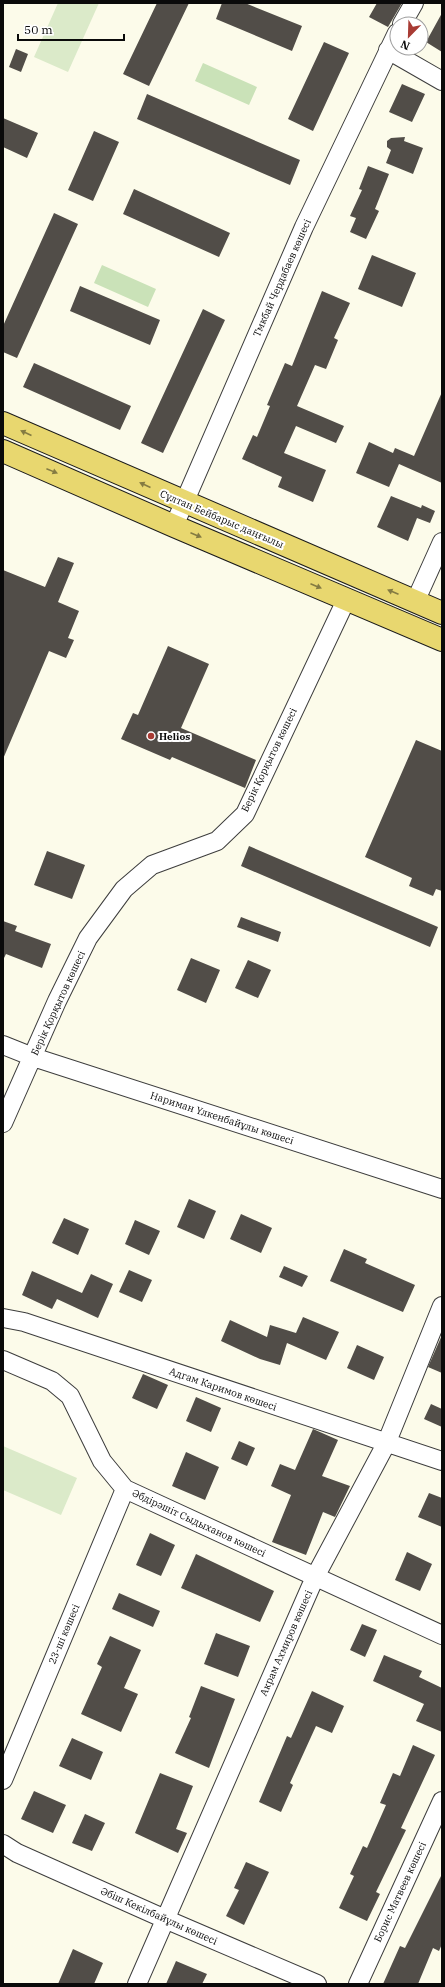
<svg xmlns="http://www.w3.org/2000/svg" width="445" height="1987" font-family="'IBM Plex Serif',serif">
	<rect width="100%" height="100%" fill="#fcfbea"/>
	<path fill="#cae2b8" d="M203,63L257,87L249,105L195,81Z
		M102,265L156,289L148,307L94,283Z"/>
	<path fill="#dbeac9" d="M58,3H99L68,72L34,57Z
		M3,1446L77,1478L61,1515L3,1490Z"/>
	<path fill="#514d48" d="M157,3H189L149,86L123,74Z
		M222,3H245L302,26L292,51L216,19Z
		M377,3H402L388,27L369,17Z
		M442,13V52L426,42Z
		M324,42L349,53L313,131L288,119Z
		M16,49L28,54L21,72L9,67Z
		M402,84L425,94L412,122L389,112Z
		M147,94L300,160L290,185L137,119Z
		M3,118L38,133L27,158L3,147Z
		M94,131L119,142L93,201L68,190Z
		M405,137L404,141L423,148L413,174L386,163L391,150L387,147V141L391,138Z
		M368,166L389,174L375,209L379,211L366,239L350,232L356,218L350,216L362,190L359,189Z
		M134,189L230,233L219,257L123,214Z
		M54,213L78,224L17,358L3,352V326Z
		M372,255L416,273L402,307L358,289Z
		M80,286L160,320L150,345L70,311Z
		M322,291L350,303L334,338L338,340L326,369L315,365L297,406L344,426L336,443L296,426L284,453L326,470L313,502L278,487L282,477L242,459L253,435L257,437L270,406L267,405L285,363L292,366Z
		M203,309L225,320L163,453L141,443Z
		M34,363L131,406L120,430L23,387Z
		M442,392V483L399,464L389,487L356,473L369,442L393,453L395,448L414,456Z
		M391,496L421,508L422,505L435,511L430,523L417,518L408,541L377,527Z
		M58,557L74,563L58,602L79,611L68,638L74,640L66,658L49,651L3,759V570L45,587Z
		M168,646L209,664L181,728L256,760L245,788L172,757L170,760L121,739L133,713L138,715Z
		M416,740L442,751V891L436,889L433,896L409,886L412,878L365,857Z
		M249,846L438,927L430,947L241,866Z
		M47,851L85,865L72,899L34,885Z
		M241,917L281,932L278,942L237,927Z
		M3,921L17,926L15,931L51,944L42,968L6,954L3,960Z
		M191,958L220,970L206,1003L177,990Z
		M248,960L271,970L258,998L235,988Z
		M189,1199L216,1211L204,1239L177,1227Z
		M241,1214L272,1228L261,1253L230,1239Z
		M64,1218L89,1229L78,1255L52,1243Z
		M135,1220L160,1231L149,1255L125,1244Z
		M344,1249L367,1259L365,1263L415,1285L403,1312L330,1281Z
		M284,1266L308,1276L302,1287L279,1277Z
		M129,1270L152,1280L142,1302L119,1292Z
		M32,1271L82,1293L91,1274L113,1284L98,1318L57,1299L52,1309L22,1295Z
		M303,1317L339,1332L326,1360L287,1343L280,1365L260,1359L221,1341L230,1320L267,1337L270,1325L296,1333Z
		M442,1335V1373L428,1367Z
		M357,1345L384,1357L374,1380L347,1368Z
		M143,1374L168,1385L157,1409L132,1398Z
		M196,1397L221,1408L211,1432L186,1421Z
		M431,1404L442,1409V1427L424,1419Z
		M313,1429L338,1440L322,1476L350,1486L335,1517L323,1512L306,1555L272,1542L291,1495L271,1486L280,1464L295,1470Z
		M239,1441L255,1448L247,1466L231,1459Z
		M186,1452L219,1467L205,1500L172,1486Z
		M429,1493L442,1498V1527L418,1517Z
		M150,1533L175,1545L161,1576L136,1565Z
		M407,1552L432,1564L420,1591L395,1580Z
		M196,1554L274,1591L260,1622L181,1588Z
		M119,1593L160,1611L153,1627L112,1609Z
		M362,1624L377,1630L365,1657L350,1650Z
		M216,1633L250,1646L238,1677L204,1664Z
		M110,1636L141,1650L124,1688L138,1694L121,1732L81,1714L102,1667L97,1664Z
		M384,1655L422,1671L419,1677L442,1688V1732L416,1721L424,1704L373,1681Z
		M201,1686L235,1699L209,1768L175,1753L191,1718L189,1717Z
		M312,1691L344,1706L332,1733L316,1726L290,1783L293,1785L281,1812L259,1802L287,1736L291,1738Z
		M72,1738L103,1752L91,1780L59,1766Z
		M413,1745L435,1755L401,1828L406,1830L376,1892L380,1894L367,1921L339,1908L354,1876L350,1874L363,1846L367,1848L386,1805L380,1803L393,1773L400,1776Z
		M160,1773L193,1786L176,1829L187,1833L178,1853L135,1833Z
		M34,1791L66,1805L53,1833L21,1819Z
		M85,1814L105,1823L92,1851L72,1843Z
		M246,1862L269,1872L244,1925L226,1916L239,1890L234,1888Z
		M442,1874V1944L439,1951L433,1948L418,1984H383L400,1946L405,1948Z
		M73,1949L103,1963L94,1984H58Z
		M176,1961L207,1974L202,1984H166Z"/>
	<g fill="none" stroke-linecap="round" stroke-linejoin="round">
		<defs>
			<path id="minor" d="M402,24L414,3
				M388,50L442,81
				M174,526L304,227L397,33
				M415,602L442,542
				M3,1045L33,1057L442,1189
				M3,1123L57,1001L88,938L124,889L152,865L217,841L245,814L347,598
				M3,1318L24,1322L442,1461
				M3,1360L52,1381L70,1396L102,1461L125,1489L442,1635
				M3,1780L125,1489
				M3,1844L17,1853L165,1919L317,1984
				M137,1984L315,1577L386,1444L442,1306
				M358,1984L442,1801"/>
			<path id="major" d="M3,423L442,613
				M3,451L174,526L442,640"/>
		</defs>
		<use href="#minor" stroke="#3d3d3d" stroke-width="20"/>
		<use href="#major" stroke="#1b1b1b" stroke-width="24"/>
		<use href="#minor" stroke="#fff" stroke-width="18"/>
		<use href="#major" stroke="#e8d76f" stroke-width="22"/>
	</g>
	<defs><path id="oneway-solid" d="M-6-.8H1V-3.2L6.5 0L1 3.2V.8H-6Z"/></defs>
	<g fill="#847b42">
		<use href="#oneway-solid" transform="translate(26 433) rotate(-156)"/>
		<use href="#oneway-solid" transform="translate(52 471) rotate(22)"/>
		<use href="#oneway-solid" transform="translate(145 485) rotate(-156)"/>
		<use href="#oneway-solid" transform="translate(196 535) rotate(23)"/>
		<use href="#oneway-solid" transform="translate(316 586) rotate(23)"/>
		<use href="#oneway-solid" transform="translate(393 592) rotate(-157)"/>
	</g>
	<circle fill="#a83b34" stroke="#fff" stroke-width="1.5" cx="151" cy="736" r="4"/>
	<g text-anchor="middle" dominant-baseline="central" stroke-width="4" stroke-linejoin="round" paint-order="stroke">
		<g font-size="10" fill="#0a0a0a" stroke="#fff">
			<text transform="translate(282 278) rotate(-66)">Тмкбай Чердабаев көшесі</text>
			<text transform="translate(222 519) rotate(23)">Сұлтан Бейбарыс даңғылы</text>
			<text transform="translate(269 760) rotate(-64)">Берік Қорқытов көшесі</text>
			<text transform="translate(58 1003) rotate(-65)">Берік Қорқытов көшесі</text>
			<text transform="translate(222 1118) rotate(18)">Нариман Үлкенбайұлы көшесі</text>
			<text transform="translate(223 1389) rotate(19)">Адгам Каримов көшесі</text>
			<text transform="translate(199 1523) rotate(25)">Әбдірәшіт Сыдыханов көшесі</text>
			<text transform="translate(64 1634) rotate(-67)">23-шi көшесi</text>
			<text transform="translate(286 1643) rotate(-66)">Акрам Ахмиров көшесі</text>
			<text transform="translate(400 1892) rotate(-65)">Борис Матвеев көшесі</text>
			<text transform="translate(159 1916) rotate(24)">Әбіш Кекілбайұлы көшесі</text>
		</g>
		<g font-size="10" font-weight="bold" fill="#0a0a0a" stroke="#fff" text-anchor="start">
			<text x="159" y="736">Helios</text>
		</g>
	</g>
	<rect width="445" height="1987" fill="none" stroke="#0a0a0a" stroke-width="8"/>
	<g transform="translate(409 36) rotate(203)"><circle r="19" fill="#ffffff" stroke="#9d9d9d"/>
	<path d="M0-3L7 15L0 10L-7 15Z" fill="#a83b34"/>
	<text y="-6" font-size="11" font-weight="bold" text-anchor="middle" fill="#0a0a0a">N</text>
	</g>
	<path d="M18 34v6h106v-6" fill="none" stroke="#0a0a0a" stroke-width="2"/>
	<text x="24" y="34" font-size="12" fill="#0a0a0a" stroke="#ffffff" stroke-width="3" paint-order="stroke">50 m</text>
</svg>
